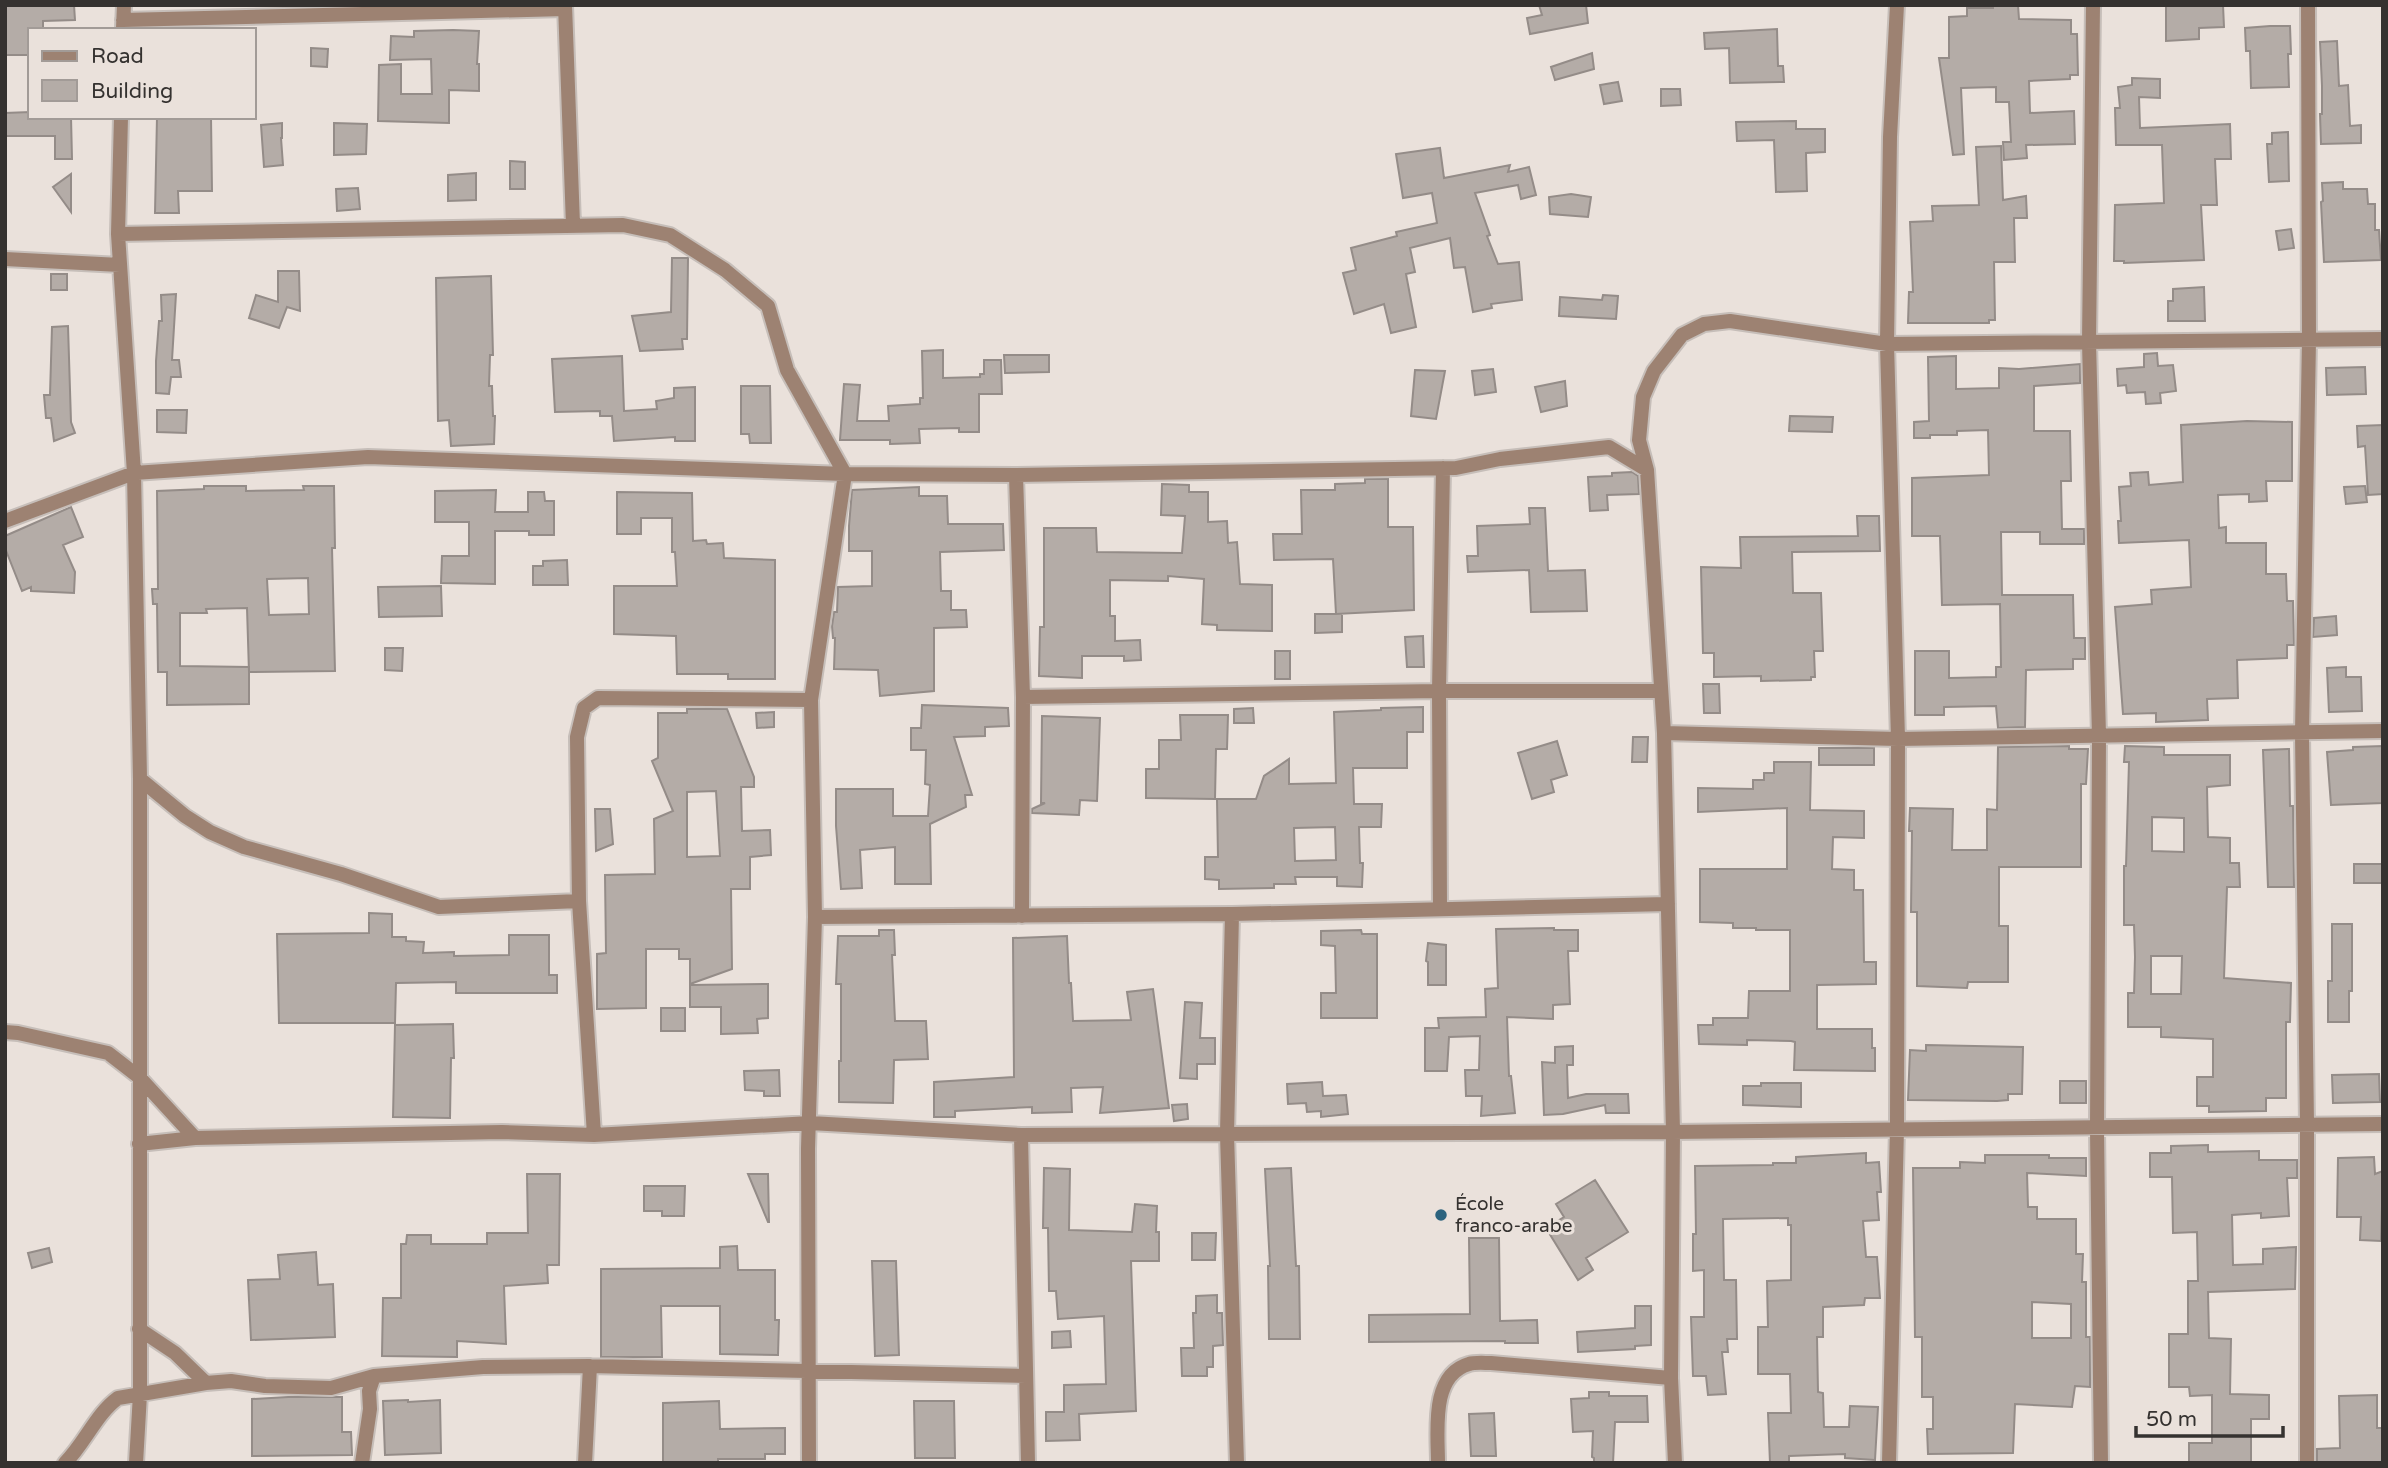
<svg xmlns="http://www.w3.org/2000/svg" width="2388" height="1468" font-family="'Varela Round',sans-serif">
	<rect width="100%" height="100%" fill="#eae1db"/>
	<path fill="#b4aca7" stroke="#948c88" stroke-width="2" fill-rule="evenodd" d="M6,5H74L75,20L43,21V30H30V55H6Z
		M1539,5H1586L1588,23L1530,34L1527,18L1542,15Z
		M1993,5H2018L2019,19L2071,20V34H2077L2078,75H2070V79L2029,81L2030,113L2074,111L2075,144L2026,145L2027,158L2004,160L2003,142H2011L2009,102H1996V87L1961,88L1964,154L1953,155L1939,58H1949V17L1967,16V8H1993Z
		M2166,5H2223L2224,27L2199,28V39L2166,41Z
		M2270,26H2290L2291,54H2288L2289,87L2251,88L2250,51H2246L2245,28Z
		M1777,29L1778,66H1783L1784,82L1730,83L1729,48L1705,49L1704,33Z
		M453,30L479,31L477,64H479V91L449,90V123L378,121L379,65L401,64V94H432L431,59L390,60L391,36L414,37V31Z
		M2337,41L2339,86L2348,85L2350,126L2361,125V143L2321,144L2320,114H2322V86L2320,42Z
		M311,48L328,49L327,67L311,66Z
		M1592,53L1594,69L1555,80L1551,67Z
		M2132,78L2160,79V98L2139,97L2140,128L2230,124L2231,159H2215L2217,205H2201L2204,260L2124,263V261H2114L2115,205L2164,203L2162,145H2116L2115,108H2120L2118,87L2132,85Z
		M1618,82L1622,101L1604,104L1600,85Z
		M1661,89H1680L1681,105L1661,106Z
		M30,112V117H71L72,159H55V136H5V113Z
		M157,117H211L212,191H178L179,213H155Z
		M1796,121V129H1825V152L1806,153L1807,191L1776,192L1774,140L1737,141L1736,122Z
		M282,123V138H281L283,165L264,167L261,125Z
		M334,123L367,124L366,154L334,155Z
		M2288,132L2289,181L2269,182L2267,144H2272V133Z
		M2001,146L2003,200L2026,196L2027,218H2014L2015,262H1994L1995,320H1989V323H1908L1909,292H1913L1910,222L1933,221L1932,206L1979,205L1976,147Z
		M1440,148L1444,178L1510,165L1508,172L1529,167L1536,195L1521,199L1518,185L1475,193L1490,235L1487,236L1498,264L1519,262L1522,300L1491,304L1492,308L1473,312L1465,267L1454,268L1450,238L1410,248L1415,272L1406,274L1416,327L1391,333L1384,304L1354,314L1343,273L1356,270L1351,248L1397,236L1396,232L1437,223L1432,193L1403,198L1396,154Z
		M510,161L525,162V189H510Z
		M476,173V200L448,201V175Z
		M71,174V212L53,187Z
		M2343,182V189H2367L2368,204H2375V230H2379L2381,260L2324,262L2321,202L2323,201L2322,183Z
		M358,188L360,209L337,211L336,189Z
		M1571,194L1591,197L1588,217L1550,214L1549,197Z
		M2291,229L2294,248L2279,250L2276,231Z
		M672,258H688L687,339H682L683,349L640,351L632,316L671,312Z
		M278,271H299L300,311L287,307L279,328L249,318L256,295L278,302Z
		M51,274H67V290H51Z
		M491,276L493,355H490L489,386H492L493,416H495L494,444L451,446L449,420L438,421L436,278Z
		M2204,287L2205,321H2168V301H2173V289Z
		M176,294L172,360H179L181,377H171L169,394L156,393V361L159,321H162L161,295Z
		M1603,295L1618,296L1616,319L1559,316L1560,297L1602,300Z
		M68,326L71,422L75,433L54,441L51,418H46L44,395H50L52,327Z
		M943,350V378L980,377V374H984V360H1001L1002,394H979V432H959V428L919,429L920,443L890,444V440H840L844,384L860,385L857,421H889L888,406L920,404V398H923L922,351Z
		M2157,353L2158,366L2173,365L2176,391L2160,393L2161,403L2146,404L2145,392L2127,393L2126,385L2118,386L2117,369L2144,367V354Z
		M1004,355H1049V372L1005,373Z
		M622,356L624,411L657,409L656,401L674,398V388L695,387V441H675V437L614,441L612,416H600V411L555,412L552,359Z
		M1956,356V389L1999,388V368L2019,369L2080,364V383L2034,386V431H2070L2071,481H2061L2062,529H2084V544H2040V532H2001L2002,595H2073L2074,638H2085V659H2073V669L2026,670L2025,727L1998,728L1996,706L1944,707V715H1915V651H1949V678L1996,677V667H2001L2000,604L1942,605L1940,536H1912V478L1989,475L1988,430L1957,431V435H1930V438H1914V422L1929,421L1928,357Z
		M2365,367L2366,394L2327,395L2326,368Z
		M1493,369L1496,392L1475,395L1472,371Z
		M1415,370L1445,371L1436,419L1411,416Z
		M1565,381L1567,406L1541,412L1535,387Z
		M741,386H770L771,443H750L749,434H741Z
		M157,410H187L186,433L157,432Z
		M1790,416L1833,417L1832,432L1789,431Z
		M2247,421L2292,422V481H2266L2267,501L2249,502V494L2218,495L2219,528L2226,527V543H2266V574H2286L2287,601H2293L2294,645H2287V658L2237,660L2238,698L2207,699L2208,720L2156,722V713L2123,714L2115,607L2152,604L2151,590L2191,587L2189,540L2119,543L2118,521H2121L2119,487L2131,486L2130,473L2148,472L2149,485L2183,482L2181,425Z
		M2383,425V494L2368,495L2365,446L2358,447L2357,426Z
		M1632,472L1638,476L1639,494L1607,495L1608,510L1590,511L1588,477L1612,476V473Z
		M1365,479H1388V527H1413L1414,610L1336,614L1333,559L1274,560L1273,534H1302L1301,490H1335V484L1365,483Z
		M1162,484L1189,485V492H1208V522L1227,521L1228,543L1237,542L1240,584L1272,585V631L1217,630V625L1202,624L1204,579L1168,576V581L1110,580V616H1115V641L1140,640L1141,660L1124,661V656H1082V678L1039,676L1040,627H1044V528H1096L1097,552L1182,553L1185,516L1161,515Z
		M204,486H246V491L304,490L303,486H334L335,548H332L335,671L249,672L247,608L206,609L207,613H180V666L249,667V704L167,705V672H158L157,604H153L152,589H158L157,491L204,489ZM308,578L309,614L269,615L267,579Z
		M2365,486L2367,502L2346,504L2344,487Z
		M919,487V496H947L948,524H1003L1004,550L940,552L941,591H951V610H966L967,627L934,628V691L880,696L878,670L834,669L835,638H833L832,626L834,612H837L838,587L872,586V551H849V526L852,490Z
		M496,490L495,512H528V492H544L545,501H554V535H529V531H495V584L441,583L442,556H469V522H435V491Z
		M617,492L692,493L693,541L706,540L707,544L723,543L724,558L775,560V679H728V674H677L676,636L614,634V586H677L675,552H672V518H641V534H617Z
		M71,507L83,537L63,545L75,572L74,593L31,591V587L22,591L5,548V536Z
		M1529,508H1545L1548,571L1585,570L1587,611L1531,612L1529,570L1468,572L1467,556H1478L1477,526L1530,524Z
		M1857,516H1879L1880,551L1792,552L1793,593H1821L1823,651H1814L1815,677H1811V680L1761,681V676L1714,677V653H1703L1701,567L1741,568L1740,537L1858,536Z
		M567,560L568,585H533V566H543V561Z
		M441,586L442,616L379,617L378,587Z
		M1315,614H1342V632L1315,633Z
		M2336,616L2337,635L2313,637L2314,618Z
		M1423,636L1424,667H1407L1405,637Z
		M385,648H403L402,671L385,670Z
		M1275,651H1290V679H1275Z
		M2346,667V677H2361L2362,711L2329,712L2327,668Z
		M1703,684H1719L1720,713H1704Z
		M922,705L1008,708L1009,726L985,727V736L954,737L972,795H965L966,807L930,824L931,884H895V847L860,850L862,888L841,889L836,826V789H893V816H928L930,785L925,784L926,750H911V728H921Z
		M1423,707V732H1407V768H1353L1354,804H1382L1381,827H1359L1360,863H1363L1362,887L1337,886V877H1295L1296,884H1274V888L1219,889V880L1205,879V857H1218L1217,799H1256L1264,776L1289,759V784L1336,783L1334,712L1381,710V708ZM1335,827L1336,860L1295,861L1294,828Z
		M1253,708L1254,723H1234V709Z
		M687,709H727L754,777V787H741L742,831L770,830L771,855L750,857V889H731L732,969L690,984V959H679V949H646V1008L597,1009V954L606,953L605,875L655,874L654,819L673,811L652,761L658,758V713H687ZM716,791L720,856L687,857V792Z
		M774,712V727L757,728L756,713Z
		M1180,715H1228L1227,749H1216L1215,799L1146,798V769H1159V740H1181Z
		M1042,716L1100,718L1097,801L1080,800L1079,815L1032,813V809L1045,803H1041Z
		M1633,737H1648L1647,762H1632Z
		M1557,741L1567,775L1551,780L1554,792L1532,799L1518,753Z
		M2069,746V749H2088L2086,784H2081V867H1999V926H2008V982H1968L1967,988L1917,986V912H1911L1912,831H1909L1910,808L1953,809L1952,850H1987V809L1997,810L1998,747Z
		M2125,746L2164,747V755H2230V785L2207,787L2208,837L2230,838V863H2239L2240,887H2227L2224,978L2291,983L2290,1022H2286V1098H2266V1111L2209,1112V1106H2197V1077H2213V1039L2161,1037V1027H2128V993H2134L2135,957L2134,925H2124V866H2126L2129,762H2124ZM2152,817L2184,818V852L2152,851ZM2151,956H2182L2181,994H2151Z
		M2383,746V803L2331,805L2327,752L2353,750V747Z
		M1819,748H1874V765H1819Z
		M2289,749L2290,806H2293L2294,887H2268L2263,750Z
		M1774,762H1811L1810,810L1864,811V838L1833,837L1832,869L1854,870V890H1863L1864,962H1876V984L1817,985V1029H1872V1048H1875V1071L1794,1070L1795,1042L1791,1041L1747,1040V1045L1699,1044L1698,1025H1713V1018H1748L1749,991H1790V930H1756V928H1733V923L1700,922V869H1787V808L1698,812V788L1753,789V780H1764V773H1774Z
		M595,809H610L613,844L596,851Z
		M2354,864H2383V883H2354Z
		M369,913L392,914V937H406V941L424,942L423,953L454,952V956L509,955V935H549V975H557V993H456V982L396,983L395,1023H279L277,934L369,933Z
		M2332,924H2352V991H2349V1022H2328V981H2332Z
		M1554,928V930H1578V951H1568L1570,1004L1553,1005V1019L1507,1017L1509,1076H1511L1515,1113L1481,1116L1482,1096H1466L1465,1070H1479L1480,1036L1449,1037L1447,1071H1425V1028H1439L1438,1018L1486,1017L1485,989L1498,988L1496,929Z
		M879,930H894L895,955H892L895,1021H926L928,1059L894,1060L893,1103L839,1102V1061H841V984H836L838,936H879Z
		M1361,930L1362,934H1377V1018H1321V993H1336L1335,946L1321,945V931Z
		M1067,936L1069,983H1071L1073,1021L1131,1020L1127,992L1153,989L1169,1108L1100,1113L1103,1087L1071,1088L1072,1112L1032,1113V1107L955,1111V1117H934V1082L1014,1077L1013,938Z
		M1428,943L1446,945V985H1428V962L1426,961Z
		M768,984V1018L757,1019L758,1033L721,1034V1007H690V985Z
		M1185,1002L1202,1003L1200,1038H1215V1064H1197V1079L1180,1078Z
		M661,1008H685V1031H661Z
		M453,1024L454,1058H451L450,1118L393,1117L395,1025Z
		M1926,1045L2023,1047L2022,1094H2008V1100L1997,1101L1908,1100L1910,1050L1926,1051Z
		M1573,1046V1065H1567L1568,1098L1586,1094H1628L1629,1113H1606L1605,1105L1563,1114L1544,1115L1542,1062L1555,1063V1047Z
		M779,1070L780,1096H764V1091L745,1090L744,1071Z
		M2379,1074L2380,1102L2333,1103L2332,1075Z
		M2060,1081H2086V1103H2060Z
		M1322,1082L1323,1096L1346,1095L1348,1114L1321,1117V1111L1307,1112L1306,1103L1288,1104L1287,1084Z
		M1761,1083H1801V1107L1743,1105V1086H1761Z
		M1187,1104L1188,1119L1174,1121L1172,1105Z
		M2208,1145V1152L2259,1151V1160H2297V1178H2287L2289,1216L2261,1218V1213L2232,1215L2233,1265L2263,1264V1249L2296,1247L2295,1289L2208,1292L2209,1338L2231,1339L2230,1394L2269,1395V1419H2251V1463H2189V1443H2212V1395L2190,1396L2189,1387H2169V1334H2188V1281H2198L2197,1232L2173,1233L2172,1177H2150V1153H2171V1146Z
		M1866,1153V1163L1879,1162L1881,1192H1877L1879,1220L1863,1221L1866,1257H1877L1880,1298H1865L1864,1305L1823,1307V1337H1817L1818,1392L1823,1393L1824,1427H1849L1850,1406L1878,1407L1875,1460L1845,1458V1454L1789,1456V1463H1770L1768,1413H1791L1790,1374H1758V1327H1768L1767,1281L1791,1280V1225H1788V1218L1723,1219L1724,1280H1736L1737,1339H1727L1728,1352H1722L1726,1394L1708,1395L1706,1376H1693L1691,1317H1704V1270L1693,1271V1234H1696L1695,1166L1773,1165V1163H1796V1157Z
		M1985,1155H2049V1158H2086V1176L2027,1173L2028,1207H2037V1219H2076V1254H2083L2082,1282H2086V1337H2090V1387L2075,1386L2072,1407L2015,1404L2013,1453L1928,1454L1927,1429H1933V1397H1922V1337H1915L1913,1168H1960V1162L1985,1163ZM2032,1302L2071,1304V1338H2032Z
		M2374,1157L2375,1174L2383,1171L2381,1241L2360,1240L2361,1217H2337L2338,1158Z
		M1044,1168L1070,1169L1069,1230L1132,1232L1135,1204L1157,1206L1156,1232H1159V1261H1131L1136,1411L1079,1414L1080,1440L1046,1441V1412H1064V1385L1106,1384L1104,1316L1058,1319L1056,1291H1049L1048,1228H1043Z
		M1291,1168L1296,1266H1299L1300,1339H1269L1268,1266H1270L1265,1169Z
		M527,1174H560L559,1265H547L548,1283L504,1286L506,1344L457,1341V1357L382,1356L383,1298H401V1244H406L407,1235H431V1244H487V1233H528Z
		M748,1174H768L769,1222H768Z
		M1595,1180L1628,1232L1586,1258L1593,1270L1578,1280L1546,1228L1564,1217L1556,1204Z
		M644,1186H685L684,1216H662V1211H644Z
		M1192,1233H1216L1215,1260H1192Z
		M1469,1238H1499L1500,1321L1537,1320L1538,1343H1505V1341L1369,1342V1315L1470,1314Z
		M737,1246L738,1270H775V1320H779L778,1355L720,1354V1306H661L662,1357H601V1269L720,1268V1247Z
		M49,1248L52,1262L32,1268L28,1253Z
		M316,1252L318,1285L333,1284L335,1337L251,1340L248,1280L280,1279L278,1255Z
		M872,1261H896L899,1355L875,1356Z
		M1217,1295V1313H1222L1223,1345L1213,1346V1367H1207V1376H1182L1181,1348H1194L1193,1313H1196V1296Z
		M1635,1306H1651V1345L1635,1346V1349L1578,1352L1577,1332L1635,1328Z
		M1070,1331L1071,1347L1052,1348V1332Z
		M1589,1392H1609V1396H1647L1648,1422H1615L1613,1463H1594V1458L1592,1457L1593,1431L1573,1432L1571,1399L1589,1398Z
		M2377,1395V1428H2383V1463H2317V1449L2340,1448L2339,1396Z
		M288,1397H342V1432H351L352,1455L252,1456V1399Z
		M408,1400V1402L440,1400L441,1453L385,1455L383,1401Z
		M719,1401L720,1429L785,1428V1454H765V1459H718V1463H663V1403Z
		M914,1401H954L955,1458H915Z
		M1494,1413L1496,1456H1471L1469,1414Z"/>
	<g fill="none" stroke-linecap="round" stroke-linejoin="round">
		<defs>
			<path id="street" d="M565,5L573,225
				M2093,5L2089,342L2099,736L2097,1129L2101,1463
				M123,20L565,9
				M123,28L124,5
				M121,117L118,234L134,473L140,779V1394L136,1463
				M118,234L623,225L670,235L725,270L768,306L787,370L845,474L811,700L815,917L808,1149L809,1463
				M5,259L120,265
				M1016,475L1023,697L1022,916
				M5,521L134,473L368,457L845,474L1016,475L1456,468L1500,459L1609,447L1647,470
				M1023,697L1439,691H1661
				M1664,733L1898,739L2383,731
				M140,779L185,816L210,832L244,847L341,874L439,907L579,901
				M1440,909L1439,691L1443,468
				M1232,914L1227,1134L1237,1463
				M815,917L1232,914L1668,904
				M5,1032L18,1033L108,1053L139,1077L195,1138L502,1132L594,1135L810,1123L1021,1135L1673,1132L2383,1124
				M594,1135L579,901L577,737L584,708L598,698L811,700
				M1021,1135L1028,1463
				M139,1144L195,1138
				M139,1329L175,1353L206,1383
				M65,1463C85,1443 96,1414 118,1398L206,1383L231,1381L265,1386L331,1388L374,1376L483,1367L590,1366L1026,1376
				M362,1463L370,1409L369,1391L374,1376
				M585,1463L590,1366
				M1438,1463C1438,1432 1430,1375 1469,1364C1475,1362 1484,1363 1491,1363L1671,1378
				M1675,1463L1671,1378L1673,1132L1664,733L1647,470L1639,440L1643,397L1654,371L1682,335L1704,324L1730,321L1887,344L2383,339
				M1889,1463L1897,1128L1898,739L1887,344L1890,137L1897,5
				M2307,1463V1125L2302,733L2309,340L2308,5"/>
		</defs>
		<use href="#street" stroke="#c6beb9" stroke-width="18"/>
		<use href="#street" stroke="#9d8272" stroke-width="14"/>
	</g>
	<circle fill="#2c637e" stroke="#eae1db" stroke-width="2.5" cx="1441" cy="1215" r="7"/>
	<g text-anchor="middle" dominant-baseline="central" stroke-width="6" stroke-linejoin="round" paint-order="stroke">
		<g font-size="19" fill="#353230" stroke="#eae1db" text-anchor="start">
			<text x="1455" y="1204">École<tspan x="1455" dy="22">franco-arabe</tspan></text>
		</g>
	</g>
	<rect width="2388" height="1468" fill="none" stroke="#353230" stroke-width="14"/>
	<rect x="28" y="28" width="228" height="91" fill="#eae1db" stroke="#a29b97" stroke-width="2"/>
	<rect x="42" y="51" width="35" height="10" fill="#9d8272" stroke="#a29b97" stroke-width="2"/>
	<text x="91" y="63" font-size="21" fill="#353230">Road</text>
	<rect x="42" y="80" width="35" height="21" fill="#b4aca7" stroke="#a29b97" stroke-width="2"/>
	<text x="91" y="98" font-size="21" fill="#353230">Building</text>
	<path d="M2136 1426v10h147v-10" fill="none" stroke="#353230" stroke-width="3.5"/>
	<text x="2146" y="1426" font-size="21" fill="#353230" stroke="#eae1db" stroke-width="5" paint-order="stroke">50 m</text>
</svg>
